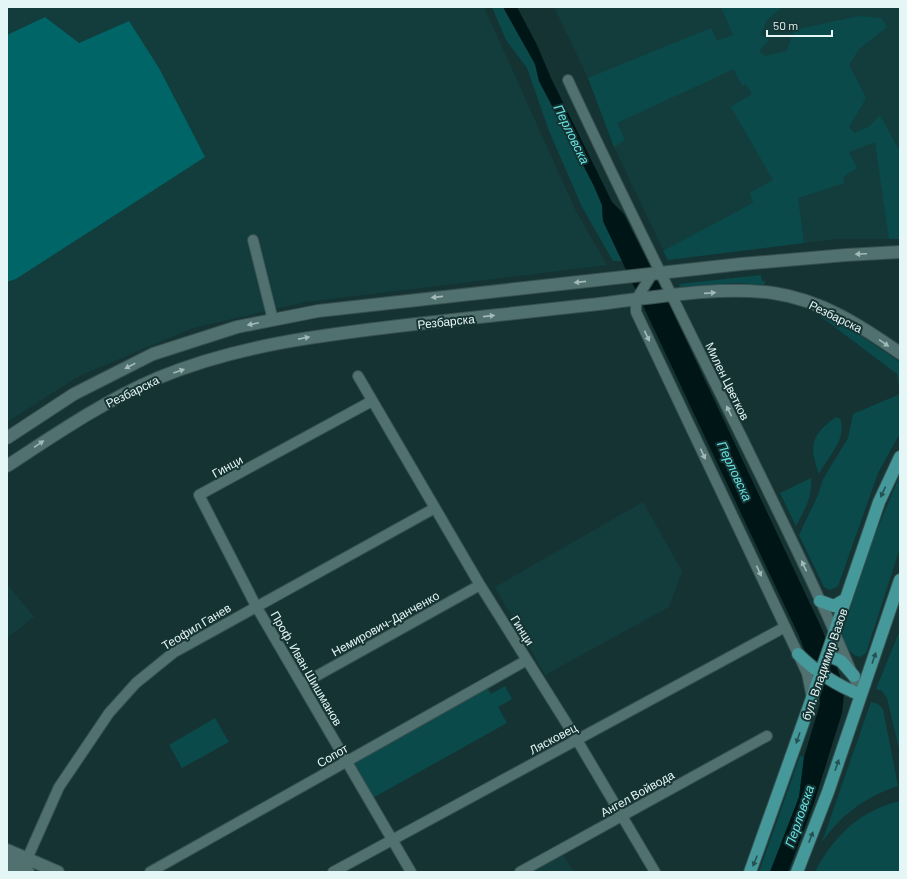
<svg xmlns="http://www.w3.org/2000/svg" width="907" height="879" font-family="Barlow,sans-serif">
	<rect width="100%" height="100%" fill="#153333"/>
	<path fill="#133d3d" d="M7,7H484L576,211L607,265L305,302L193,328L79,376L7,422V282L16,279L204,157L159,68L129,21L78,44L45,17L7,35Z
		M554,7H900V239H836L668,260L614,147L588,78Z
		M643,502L682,571L669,607L545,675L495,587Z
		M7,584L34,617L7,638Z
		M561,852L574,872H527Z"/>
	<path fill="#0a4a4b" d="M492,7H503L535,64L539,81L594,186L602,205L603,221L623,261H613L582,207L549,131L527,68L506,40Z
		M721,7H782L767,20L761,34L769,40L759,51L765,56L787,51L794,30L858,16L882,18L887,27L859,49L849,65L866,98L849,127L854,133L870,126L880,115L900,152V239H889L875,142L849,152L857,168L843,177L844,183L798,198L804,243L668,260L663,251L753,203L750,193L773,180L731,107L752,94L746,84L742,86L734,69L617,123L625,140L614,147L588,78L711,28L717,41L733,35Z
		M761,275L762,281H765L764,285L737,283L680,287L679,284Z
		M820,316L834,318L900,362V433L878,473L838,586L830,590L824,587L799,535L818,495L823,479L848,438L853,414L900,394L897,374Z
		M836,417L840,419C848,438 827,458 819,474C809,446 810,436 836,417Z
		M900,475V548L866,653L860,657C849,655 845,643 842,633L873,539Z
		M811,478C813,497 804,511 796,526L780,493Z
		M900,630V753L887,698L882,691L876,689Z
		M485,684L491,694L505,686L512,699L498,707L507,723L369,800L347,761Z
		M871,702L878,704L883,709L898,786C865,797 842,814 822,842Z
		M215,718L229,742L182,768L169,745Z
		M800,756L804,757L799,797L770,872H759Z
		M900,801V872H815C833,837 860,810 900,801Z"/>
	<path fill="#006566" d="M45,17L79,43L129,21L159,68L205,157L16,279L7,282V35Z"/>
	<path fill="#001516" d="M503,7H517L537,45L551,78L612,202L624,214L671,308L822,629L840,676L844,695L842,713L814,803L788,872H770L799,797L804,757L820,704L819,689L799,636L603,221L602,205L594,186L539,81L535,64Z"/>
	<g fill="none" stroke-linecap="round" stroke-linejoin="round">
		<defs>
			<path id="minor" d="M568,80C625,203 686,324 746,446C786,528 827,610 861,695
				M253,240L273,320
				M652,274L636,300V312L807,673L812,698
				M358,376L480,585L577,740L655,872
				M372,401L199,495L256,606L411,872
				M302,684L480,585
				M27,859L59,787L109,713L136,683L173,653L435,508
				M7,870L8,872
				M150,872L527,660
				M333,872L785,627
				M520,872L767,736"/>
			<path id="tertiary" d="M7,438L74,394L153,354L237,327L318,311L741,264L846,255L900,252
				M7,466C56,434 104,401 158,378C237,345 322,335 407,325C465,319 522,312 580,306C641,300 713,285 773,293C822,300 861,326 900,353
				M7,850L58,872
				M7,863L28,872"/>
			<path id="primary" d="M820,601L834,606L846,599
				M798,654C817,673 836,685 861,695
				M827,655L841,661L854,676
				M750,872L812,698L879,502L900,457
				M797,872L828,792L900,580"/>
		</defs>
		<use href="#minor" stroke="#374f4f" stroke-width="12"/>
		<use href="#tertiary" stroke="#374f4f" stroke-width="14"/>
		<use href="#primary" stroke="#374f4f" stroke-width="14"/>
		<use href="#minor" stroke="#517070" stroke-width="10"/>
		<use href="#tertiary" stroke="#517070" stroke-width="12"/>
		<use href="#primary" stroke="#46999a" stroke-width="12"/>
	</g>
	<defs><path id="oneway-solid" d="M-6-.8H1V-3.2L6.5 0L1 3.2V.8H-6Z"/></defs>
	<g fill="#a2baba">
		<use href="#oneway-solid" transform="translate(861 254) rotate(177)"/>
		<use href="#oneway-solid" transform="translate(580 282) rotate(174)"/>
		<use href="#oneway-solid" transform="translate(710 293) rotate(-4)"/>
		<use href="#oneway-solid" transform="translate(437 297) rotate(174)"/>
		<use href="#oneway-solid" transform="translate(489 316) rotate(-6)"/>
		<use href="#oneway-solid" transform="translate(253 324) rotate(168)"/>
		<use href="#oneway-solid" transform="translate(647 336) rotate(65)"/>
		<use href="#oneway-solid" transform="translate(304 338) rotate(-11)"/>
		<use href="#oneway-solid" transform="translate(884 343) rotate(35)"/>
		<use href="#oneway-solid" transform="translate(130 366) rotate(153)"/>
		<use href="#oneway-solid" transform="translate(179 371) rotate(-19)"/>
		<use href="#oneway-solid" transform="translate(729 411) rotate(-116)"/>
		<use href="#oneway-solid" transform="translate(39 444) rotate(-34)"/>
		<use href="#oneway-solid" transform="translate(703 454) rotate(65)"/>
		<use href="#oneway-solid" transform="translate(804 566) rotate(-115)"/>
		<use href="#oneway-solid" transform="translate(759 571) rotate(65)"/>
	</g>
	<g fill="#245252">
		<use href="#oneway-solid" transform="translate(883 492) rotate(115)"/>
		<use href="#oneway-solid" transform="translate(874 658) rotate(-71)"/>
		<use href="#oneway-solid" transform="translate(798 738) rotate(109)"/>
		<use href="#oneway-solid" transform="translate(837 765) rotate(-71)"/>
		<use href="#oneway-solid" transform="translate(811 837) rotate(-69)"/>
		<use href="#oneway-solid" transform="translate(755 861) rotate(112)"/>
	</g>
	<g text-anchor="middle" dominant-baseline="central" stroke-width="4" stroke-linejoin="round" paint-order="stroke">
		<g font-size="12" fill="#e5f6f6" stroke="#153333">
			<text transform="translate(836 316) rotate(26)">Резбарска</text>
			<text transform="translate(446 321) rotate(-6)">Резбарска</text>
			<text transform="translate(728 381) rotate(64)">Милен Цветков</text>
			<text transform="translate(132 391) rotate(-26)">Резбарска</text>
			<text transform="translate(227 466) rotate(-29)">Гинци</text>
			<text transform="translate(385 623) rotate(-29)">Немирович-Данченко</text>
			<text transform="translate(196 626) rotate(-31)">Теофил Ганев</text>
			<text transform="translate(523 630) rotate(58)">Гинци</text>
			<text transform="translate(824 664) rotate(-71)">бул. Владимир Вазов</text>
			<text transform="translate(307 668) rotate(60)">Проф. Иван Шишманов</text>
			<text transform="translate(553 738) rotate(-28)">Лясковец</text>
			<text transform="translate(332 755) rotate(-30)">Сопот</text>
			<text transform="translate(637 793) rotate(-29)">Ангел Войвода</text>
		</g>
		<g font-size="13" font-style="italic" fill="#68e2e2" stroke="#153333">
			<text transform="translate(572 134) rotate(64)">Перловска</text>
			<text transform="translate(735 471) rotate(65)">Перловска</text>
			<text transform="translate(799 816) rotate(-71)">Перловска</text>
		</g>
	</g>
	<rect width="907" height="879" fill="none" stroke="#e5f6f6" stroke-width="16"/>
	<path d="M767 30v6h65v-6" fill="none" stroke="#e5f6f6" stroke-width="2"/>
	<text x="773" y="30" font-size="12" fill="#e5f6f6" stroke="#153333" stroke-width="3" paint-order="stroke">50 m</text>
</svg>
